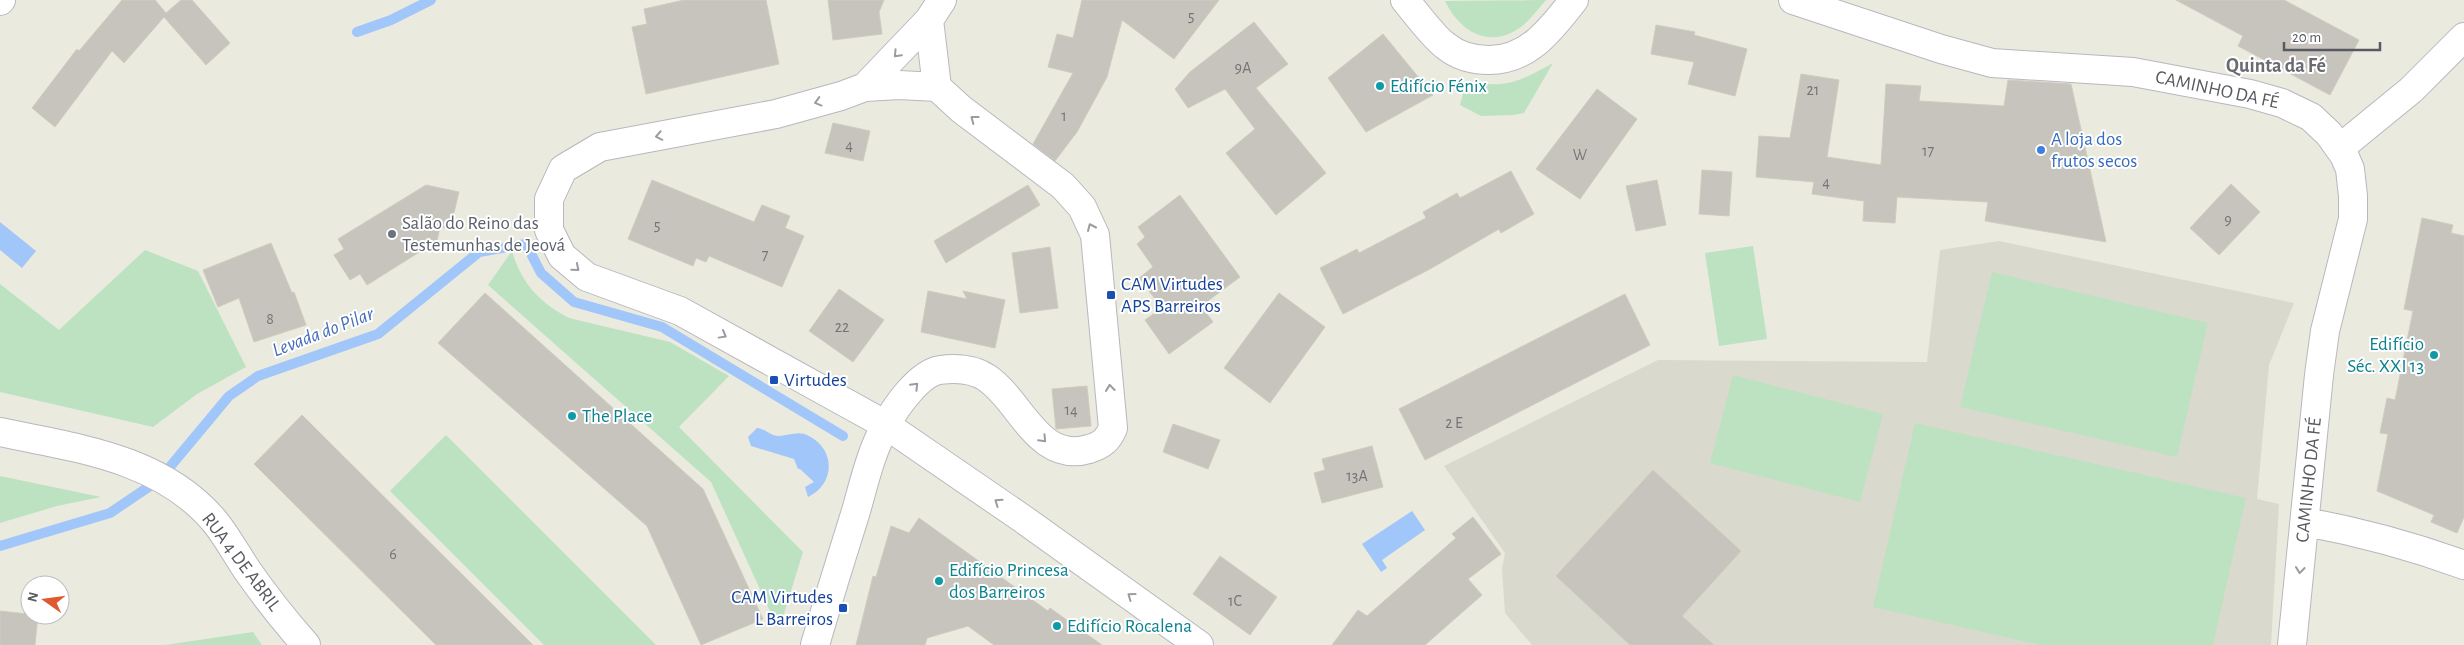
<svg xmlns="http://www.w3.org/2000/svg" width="2464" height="645" font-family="'Alegreya Sans',sans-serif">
	<rect width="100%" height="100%" fill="#ebeadf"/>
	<path fill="#dad9cd" d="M1999,241L2294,303L2269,365L2257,499L2279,504L2271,645H1532L1505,613L1502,569L1505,553L1444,466L1658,360L1927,362L1940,250Z"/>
	<path fill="#bce2c2" d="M1546,0C1537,10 1529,22 1518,29C1487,49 1459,30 1445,1Z
		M1553,63L1524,113L1513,115L1481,116L1460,105L1465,86C1477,82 1489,85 1501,84C1520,82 1537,72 1553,63Z
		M1753,246L1767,339L1719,346L1705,253Z
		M145,250L198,271L246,367L197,394L153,427L0,392V284L59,330Z
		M512,251C521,283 540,303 569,318L670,342L729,376L679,427L803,552L783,617L774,620L711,482L488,285Z
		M1992,272L2208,323L2177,457L1960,407Z
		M1733,375L1883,414L1860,502L1710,463Z
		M1915,423L2246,498L2213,645H2041L1873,607Z
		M446,435L656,645H544L390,491Z
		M0,476L101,497L57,506L0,523Z
		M253,632L262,645H165Z"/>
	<path fill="#a0c6fa" d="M0,222L36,251L22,268L0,250Z
		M757,428C766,429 769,435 778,436C789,436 798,430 809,436C836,450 835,484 808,497L805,487L814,482L800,469H798L794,459L751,446L748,437Z
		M1412,511L1425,530L1382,560L1387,568L1381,572L1362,544Z"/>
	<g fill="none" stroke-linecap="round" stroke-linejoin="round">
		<path stroke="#a0c6fa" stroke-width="10" d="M357,32L391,20L431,0
			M0,546L110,513L159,480L229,396L258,376L378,334L479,252L526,244L541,273L574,302L662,327L843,436"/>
	</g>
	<path fill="#c6c4bd" stroke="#cfccbe" d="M122,0H155L166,13L181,0H192L230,43L206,65L164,17L124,63L112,51L55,127L32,108L77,49L79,51Z
		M684,0H766L779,64L646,94L632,27L647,24L644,9Z
		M828,0H884L879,12L882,34L833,40Z
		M1082,0H1219L1174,59L1122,20L1107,77L1077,132L1055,161L1033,144L1073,73L1048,67L1057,34L1073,38Z
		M2176,0H2284L2359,40L2330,95L2238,46L2243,36Z
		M1254,22L1288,64L1256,88L1326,173L1276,215L1226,153L1255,129L1225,89L1188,108L1175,89L1190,72Z
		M1656,25L1695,32L1694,35L1747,49L1735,96L1688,84L1694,62L1651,54Z
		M1383,34L1433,95L1366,132L1328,78Z
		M1801,74L1839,80L1827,157L1881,165L1886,84L1921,86L1919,101L2004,106L2008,80L2071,84L2106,242L1985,221L1988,202L1897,197L1895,223L1863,221L1864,201L1812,194L1814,182L1756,177L1759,136L1790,138Z
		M1597,89L1637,119L1580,199L1536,169Z
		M833,123L870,131L863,161L825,153Z
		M1702,170L1732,172L1729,216L1699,214Z
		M1511,171L1534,214L1501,233L1499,229L1430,269L1343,314L1320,268L1357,249L1359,253L1426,218L1423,212L1457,193L1460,198Z
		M652,180L754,222L762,205L790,216L785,228L804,236L782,287L709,256L706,262L696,258L693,266L628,239Z
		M1657,180L1666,225L1636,231L1626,186Z
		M2231,184L2260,212L2219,255L2190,228Z
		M426,185L459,192L450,229L440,227L437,241L367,285L360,274L350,280L334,255L344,249L338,239Z
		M1028,185L1040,205L946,263L934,241Z
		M1180,195L1240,277L1201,306L1213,322L1169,354L1145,320L1162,308L1139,278L1153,267L1137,244L1145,237L1138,227Z
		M2422,218L2453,225L2451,233L2464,236V517L2457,533L2431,522L2434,515L2377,491L2388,434L2380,433L2387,398L2395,400L2413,311L2404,309Z
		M271,243L292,293L294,292L306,325L254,342L239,298L218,307L203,270Z
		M1050,247L1058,308L1020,313L1012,253Z
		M839,289L884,320L853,362L809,331Z
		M928,291L967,299L963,291L1005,300L995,348L921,332Z
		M485,293L703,489L763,619L701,645L647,526L438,343Z
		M1279,293L1325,327L1270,403L1224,368Z
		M1625,294L1650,345L1425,460L1399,409Z
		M1087,386L1091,426L1056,429L1052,389Z
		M302,415L533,645H436L254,464Z
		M1173,424L1220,440L1208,469L1163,452Z
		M1372,446L1383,487L1322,503L1314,473L1325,470L1322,459Z
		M1653,470L1741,551L1682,616L1714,645H1630L1556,576Z
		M1473,517L1501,554L1468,579L1482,595L1425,645H1332L1358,610L1367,616L1456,538L1452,534Z
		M919,518L1048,611L1050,608L1102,645H994L968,626L927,638L925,645H856L873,576L876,577L891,526L909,533Z
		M1220,556L1277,597L1250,635L1193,594Z
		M0,611L38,615L35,645H0Z"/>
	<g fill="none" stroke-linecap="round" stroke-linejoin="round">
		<defs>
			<path id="minor" d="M942,0L929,20L865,87L841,96L776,114L600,147L563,169L549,199V230L562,256L587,277L680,311L886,425L1023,519L1199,645
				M1405,0C1415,12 1435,39 1446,46C1458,56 1474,60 1489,60C1529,60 1551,29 1574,0
				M1793,0L1941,49L1992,63L2133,72L2250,94L2282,103L2311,117L2329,134L2344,155L2350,169L2353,196V219L2325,331L2319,375L2292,645
				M0,1L1,0
				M929,20L937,87
				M2340,148L2411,90L2464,37
				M0,432C76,448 163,458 216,523C227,537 237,555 247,570C265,596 285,621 306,645
				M2306,522C2360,532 2412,546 2464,565
				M815,645C828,600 842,556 856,511C864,483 871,451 886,425C895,408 919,373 940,370C955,368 974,369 987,378C1021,401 1038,464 1089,449C1102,445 1108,440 1113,428L1095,235L1082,207L1063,186L961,109L937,87L899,85L865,87"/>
		</defs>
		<use href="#minor" stroke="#b7b8be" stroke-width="30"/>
		<use href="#minor" stroke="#fff" stroke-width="28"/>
	</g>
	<defs><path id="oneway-chevron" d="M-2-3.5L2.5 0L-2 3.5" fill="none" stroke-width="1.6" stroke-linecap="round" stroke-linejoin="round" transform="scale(1.25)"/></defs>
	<g stroke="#9b9ca0">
		<use href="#oneway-chevron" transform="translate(897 54) rotate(134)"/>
		<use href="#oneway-chevron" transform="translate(818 102) rotate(165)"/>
		<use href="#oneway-chevron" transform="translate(974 119) rotate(-143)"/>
		<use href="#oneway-chevron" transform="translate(659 136) rotate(169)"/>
		<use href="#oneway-chevron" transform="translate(1091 227) rotate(-114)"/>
		<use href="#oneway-chevron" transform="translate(576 268) rotate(40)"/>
		<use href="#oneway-chevron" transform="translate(723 335) rotate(29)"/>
		<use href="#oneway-chevron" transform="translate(915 386) rotate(-46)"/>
		<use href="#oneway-chevron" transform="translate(1110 388) rotate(-96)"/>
		<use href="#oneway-chevron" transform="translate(1043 439) rotate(46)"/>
		<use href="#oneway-chevron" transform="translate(998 502) rotate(-145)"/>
		<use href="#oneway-chevron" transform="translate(2300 570) rotate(96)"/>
		<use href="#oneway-chevron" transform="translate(1131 596) rotate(-144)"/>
	</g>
	<g fill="#0f9aa8" stroke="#fff" stroke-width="2">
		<circle cx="1380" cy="86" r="5"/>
		<circle cx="2434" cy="355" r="5"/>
		<circle cx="572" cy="416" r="5"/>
		<circle cx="939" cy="581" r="5"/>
		<circle cx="1057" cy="626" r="5"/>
	</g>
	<circle fill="#3f7fe0" stroke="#fff" stroke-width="2" cx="2041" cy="150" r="5"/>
	<circle fill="#6b7280" stroke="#fff" stroke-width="2" cx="392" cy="234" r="5"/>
	<g fill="#1a4fb4" stroke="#fff" stroke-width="2">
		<rect x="1106" y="290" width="10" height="10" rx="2.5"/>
		<rect x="769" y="375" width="10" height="10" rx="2.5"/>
		<rect x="838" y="603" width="10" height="10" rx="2.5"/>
	</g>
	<g text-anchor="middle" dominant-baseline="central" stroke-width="4" stroke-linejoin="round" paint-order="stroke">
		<g font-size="16" fill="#747477">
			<text x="1191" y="16">5</text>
			<text x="1243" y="68">9A</text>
			<text x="1813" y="90">21</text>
			<text x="1064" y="116">1</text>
			<text x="849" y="145">4</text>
			<text x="1928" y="151">17</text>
			<text x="1580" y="155">W</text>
			<text x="1826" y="182">4</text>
			<text x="2228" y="220">9</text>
			<text x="657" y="225">5</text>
			<text x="765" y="255">7</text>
			<text x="270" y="319">8</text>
			<text x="842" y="327">22</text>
			<text x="1071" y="410">14</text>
			<text x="1454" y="423">2 E</text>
			<text x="1357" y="476">13A</text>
			<text x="393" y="554">6</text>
			<text x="1235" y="601">1C</text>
		</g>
		<g font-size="19" fill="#0d838f" stroke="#fff" text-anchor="start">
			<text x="1390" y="86">Edifício Fénix</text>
			<text x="2424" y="344" text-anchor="end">Edifício<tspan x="2424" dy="22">Séc. XXI 13</tspan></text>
			<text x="582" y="416">The Place</text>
			<text x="949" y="570">Edifício Princesa<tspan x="949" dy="22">dos Barreiros</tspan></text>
			<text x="1067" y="626">Edifício Rocalena</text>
		</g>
		<g font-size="19" fill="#585a60" stroke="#fff">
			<text transform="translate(2217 90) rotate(12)">CAMINHO DA FÉ</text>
			<text transform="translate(2309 480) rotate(-84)">CAMINHO DA FÉ</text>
			<text transform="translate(241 562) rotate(53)">RUA 4 DE ABRIL</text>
		</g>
		<g font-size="19" fill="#366cbe" stroke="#fff" text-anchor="start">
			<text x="2051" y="139">A loja dos<tspan x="2051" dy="22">frutos secos</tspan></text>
		</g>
		<g font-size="19" fill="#5b616d" stroke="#fff" text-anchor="start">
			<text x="402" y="223">Salão do Reino das<tspan x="402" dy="22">Testemunhas de Jeová</tspan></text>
		</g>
		<g font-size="19" fill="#164399" stroke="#fff" text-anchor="start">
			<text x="1121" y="284">CAM Virtudes<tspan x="1121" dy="22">APS Barreiros</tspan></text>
			<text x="784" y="380">Virtudes</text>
			<text x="833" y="597" text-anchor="end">CAM Virtudes<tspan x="833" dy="22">L Barreiros</tspan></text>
		</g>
		<g font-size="20" font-weight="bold" fill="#696c72" stroke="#fff">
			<text x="2276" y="66">Quinta da Fé</text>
		</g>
		<g font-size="20" font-style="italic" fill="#456dbb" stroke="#fff">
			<text transform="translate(323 332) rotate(-21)">Levada do Pilar</text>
		</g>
	</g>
	<g transform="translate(45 600) rotate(284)"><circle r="24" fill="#ffffff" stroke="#bcbdbf"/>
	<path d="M0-4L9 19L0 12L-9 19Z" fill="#df5831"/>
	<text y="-8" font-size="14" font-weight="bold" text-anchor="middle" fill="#585a60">N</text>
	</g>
	<path d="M2284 42v8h96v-8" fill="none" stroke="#585a60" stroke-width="2.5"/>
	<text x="2292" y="42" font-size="15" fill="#585a60" stroke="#ffffff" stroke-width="4" paint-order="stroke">20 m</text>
</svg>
